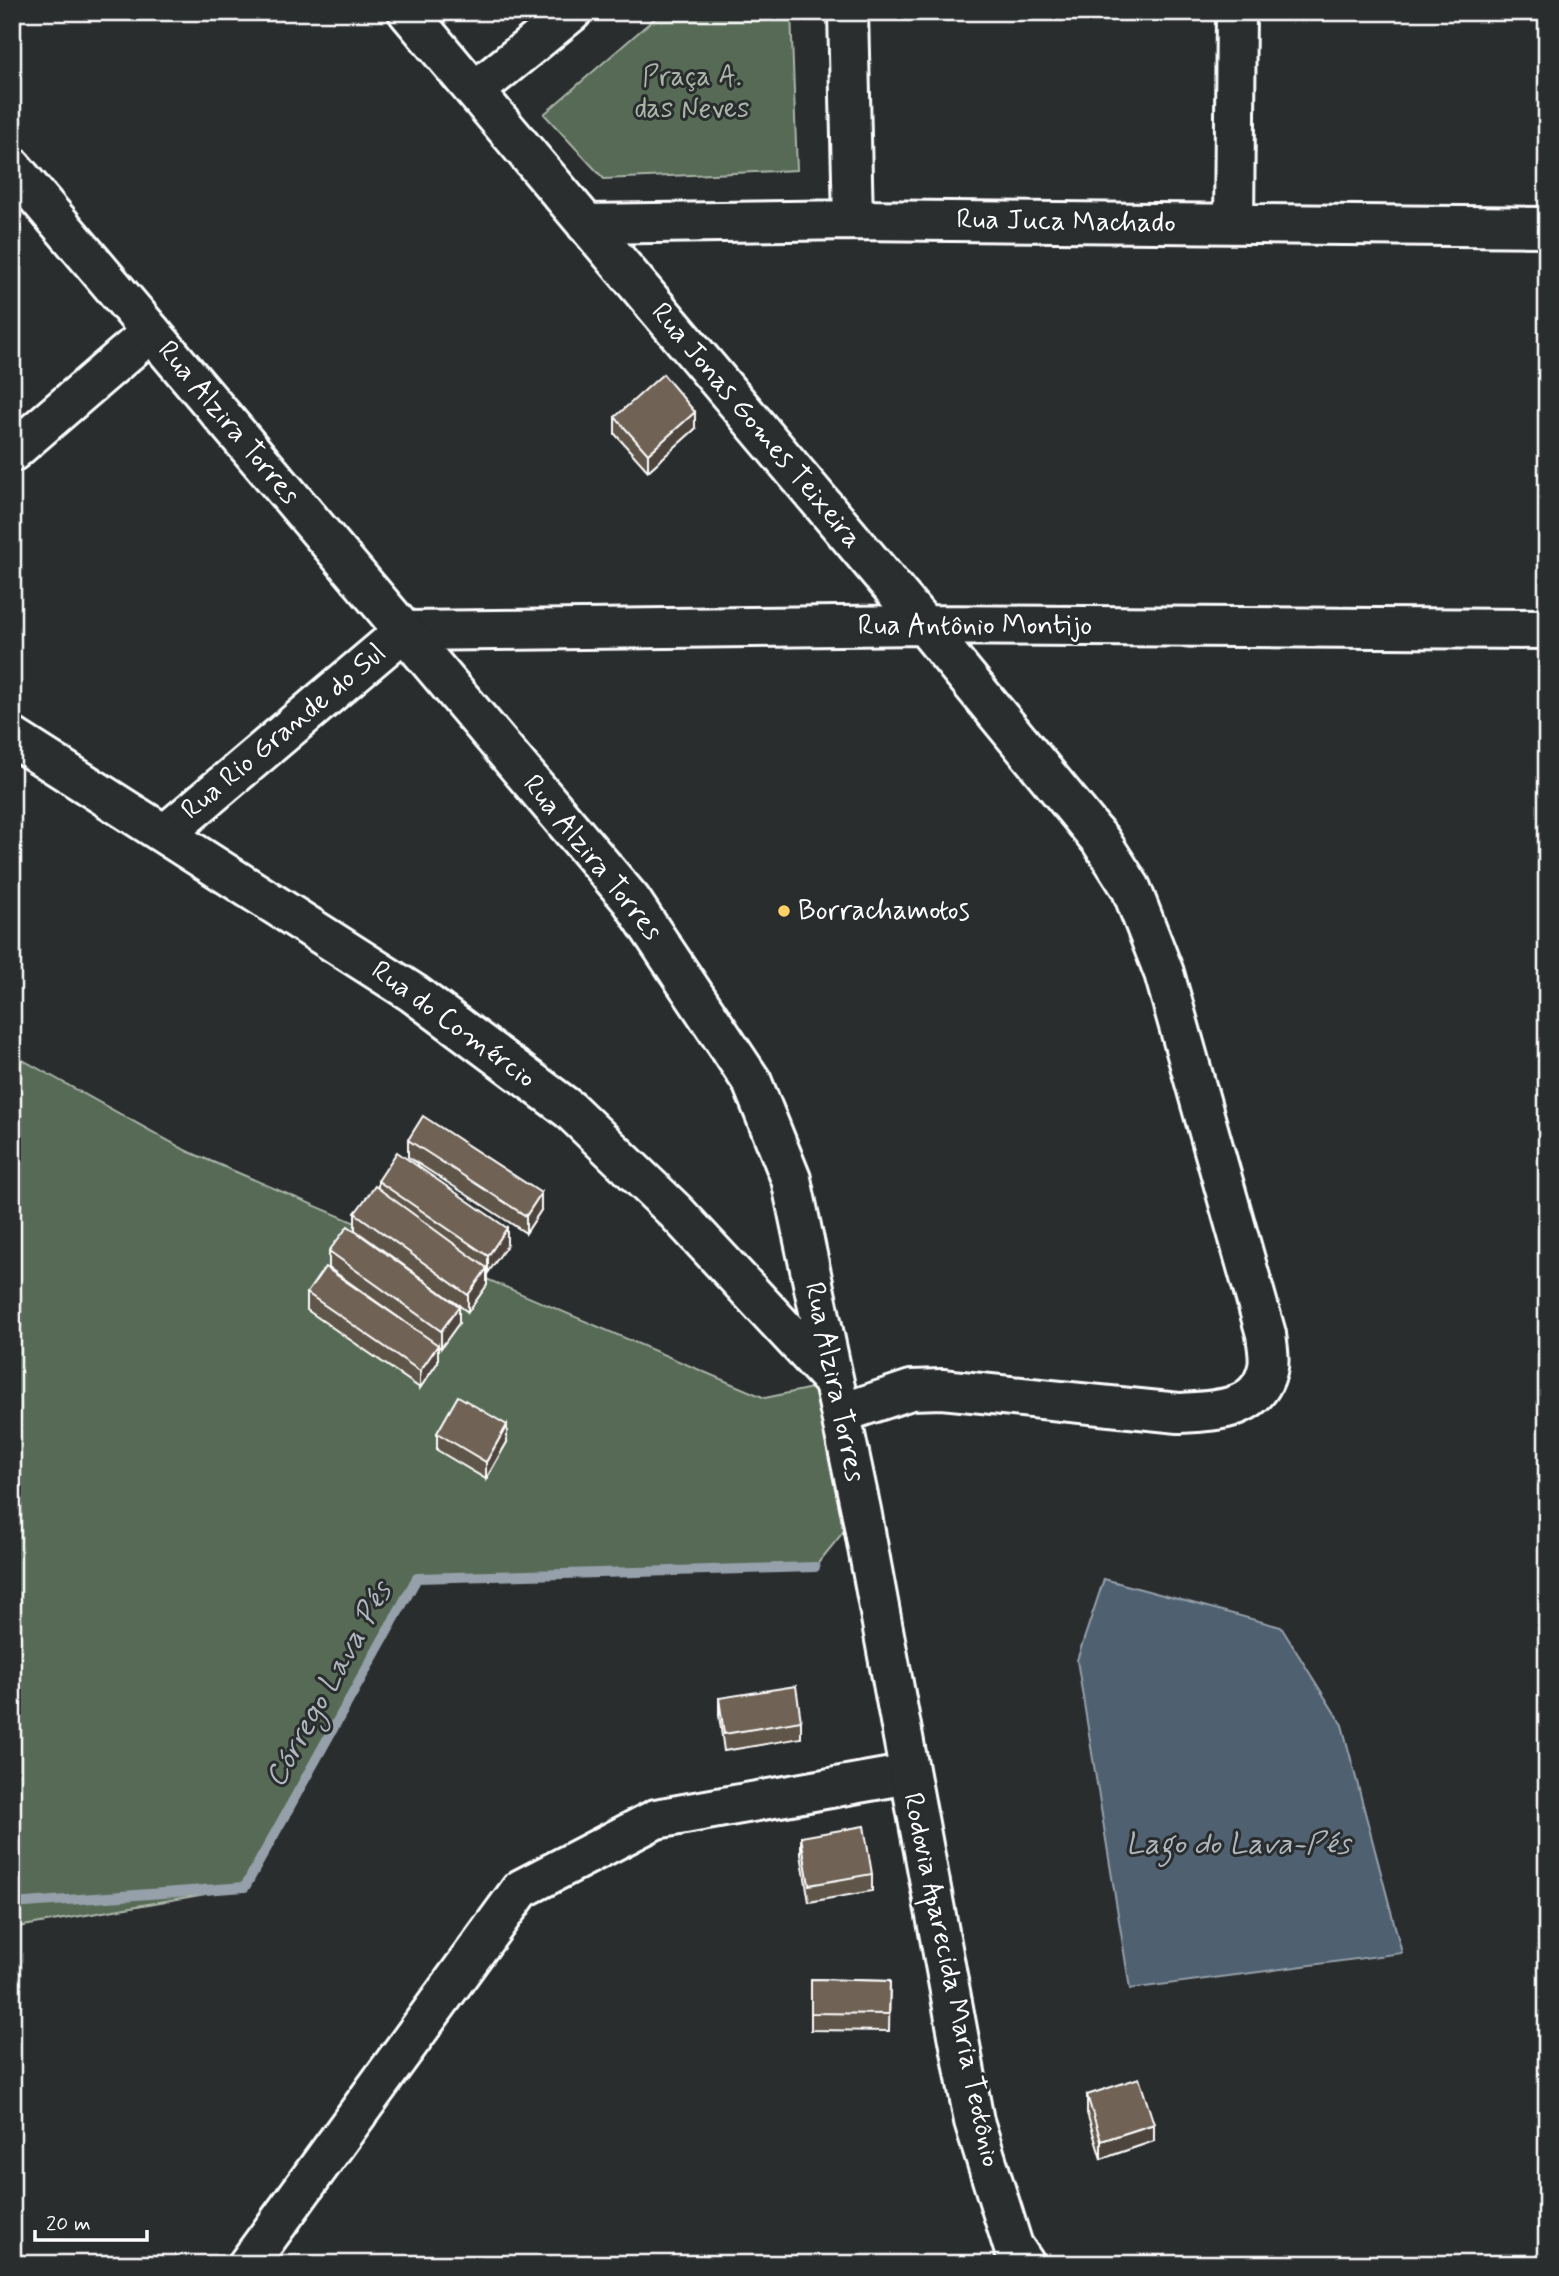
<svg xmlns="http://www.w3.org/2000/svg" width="1559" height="2276" font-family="Mynerve,sans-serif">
	<rect width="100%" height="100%" fill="#2a2d2e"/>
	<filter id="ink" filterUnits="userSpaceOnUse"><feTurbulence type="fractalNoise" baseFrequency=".0143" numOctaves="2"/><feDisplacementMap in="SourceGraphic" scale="14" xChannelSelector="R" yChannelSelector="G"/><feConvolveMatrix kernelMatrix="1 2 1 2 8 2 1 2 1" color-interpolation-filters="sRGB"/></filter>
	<g filter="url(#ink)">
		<path fill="#576b56" stroke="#abb5aa" stroke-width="2" d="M662,12H791L797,170L604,179L544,114Z
			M12,1054L187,1151L765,1398L836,1383L861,1510L815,1567L417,1578L245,1887L12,1928Z"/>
		<path fill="#4f6171" stroke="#95a0aa" stroke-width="2" d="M1104,1579L1281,1627L1342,1725L1402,1953L1130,1989L1077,1660Z"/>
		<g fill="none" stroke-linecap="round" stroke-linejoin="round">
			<path stroke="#95a0aa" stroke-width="10" d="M12,1904L245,1887L417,1578L815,1567"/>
			<defs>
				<path id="street" d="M408,12L924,625L1101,841L1131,888L1164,973L1266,1334C1267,1344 1270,1357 1268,1367C1259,1411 1216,1411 1179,1413L942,1389L911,1390L842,1413
					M848,12L853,220
					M475,91L572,12
					M586,224L853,220L1547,227
					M1234,224L1236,12
					M12,452L151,332
					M165,834L404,631L924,625L1547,629
					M248,2264L521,1889L656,1819L909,1774"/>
				<path id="secondary" d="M12,167L631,900L752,1082L791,1179L861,1510L974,2121L1013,2246L1025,2264
					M12,737L413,993L570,1110L676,1212L834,1382"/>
			</defs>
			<use href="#street" stroke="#fff" stroke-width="44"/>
			<use href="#secondary" stroke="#fff" stroke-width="44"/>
			<use href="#street" stroke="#2a2d2e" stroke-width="38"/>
			<use href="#secondary" stroke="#2a2d2e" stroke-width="38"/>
		</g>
		<path fill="#5f5449" stroke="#fff" stroke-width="2" d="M615,417L695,429L648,471L615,434Z
			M408,1140L541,1210L526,1233L408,1157Z
			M378,1181L507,1245L487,1273V1285L468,1312L355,1230V1213L378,1188Z
			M329,1251L459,1323L441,1348L438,1346V1362L420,1388L307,1310V1293L405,1322L329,1268Z
			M437,1433L507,1442L486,1479L437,1450Z
			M719,1698L801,1721V1738L724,1751L719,1715Z
			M801,1837L872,1874V1891L809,1902L801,1854Z
			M811,1979L890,1981L889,2031L811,2030Z
			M1087,2095L1154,2141L1101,2159L1087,2113Z"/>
		<path fill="#4e453c" stroke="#fff" stroke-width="2" d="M695,412V429L648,471V454Z
			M541,1193V1210L526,1233V1216Z
			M507,1228V1245L488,1273V1256Z
			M487,1268V1285L468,1312V1295Z
			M459,1306V1323L441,1348V1331Z
			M438,1345V1362L420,1388V1371Z
			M507,1425V1442L486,1479V1462Z
			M1154,2124V2141L1101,2159V2141Z"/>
		<path fill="#6f6255" stroke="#fff" stroke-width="2" d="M663,374L695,412L648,454L615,417Z
			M423,1116L541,1193L526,1216L408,1140Z
			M397,1152L507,1228L488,1256L378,1181Z
			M375,1186L487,1268L468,1295L355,1213Z
			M348,1226L459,1306L441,1331L329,1251Z
			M325,1267L438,1345L420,1371L307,1293Z
			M458,1396L507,1425L486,1462L437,1433Z
			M796,1686L801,1721L724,1734L719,1698Z
			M864,1826L872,1874L809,1885L801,1837Z
			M811,1979L890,1981L889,2014L811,2013Z
			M1139,2078L1154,2124L1101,2141L1087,2095Z"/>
	</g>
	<circle fill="#ffd166" stroke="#2a2d2e" stroke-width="2.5" cx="784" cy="911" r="7"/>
	<g text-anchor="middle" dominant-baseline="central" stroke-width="6" stroke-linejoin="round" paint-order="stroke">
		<g font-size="28" fill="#abb5aa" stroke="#2a2d2e">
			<text x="692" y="77">Praça A.<tspan x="692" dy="32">das Neves</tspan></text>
		</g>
		<g font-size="28" fill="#fff" stroke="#2a2d2e">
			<text transform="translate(1066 222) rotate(1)">Rua Juca Machado</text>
			<text transform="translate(228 423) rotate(50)">Rua Alzira Torres</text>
			<text transform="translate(756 426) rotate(50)">Rua Jonas Gomes Teixeira</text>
			<text x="975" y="626">Rua Antônio Montijo</text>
			<text transform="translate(284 732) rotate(-40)">Rua Rio Grande do Sul</text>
			<text transform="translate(592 858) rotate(51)">Rua Alzira Torres</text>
			<text transform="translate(453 1025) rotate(36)">Rua do Comércio</text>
			<text transform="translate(834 1382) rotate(78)">Rua Alzira Torres</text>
			<text transform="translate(951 1980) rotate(78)">Rodovia Aparecida Maria Teotônio</text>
		</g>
		<g font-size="28" fill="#fff" stroke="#2a2d2e" text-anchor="start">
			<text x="798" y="911">Borrachamotos</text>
		</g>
		<g font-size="30" font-style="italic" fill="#b0b8bf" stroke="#2a2d2e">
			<text transform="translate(329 1685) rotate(-61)">Córrego Lava Pés</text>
			<text x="1238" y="1844">Lago do Lava-Pés</text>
		</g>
	</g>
	<rect width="1559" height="2276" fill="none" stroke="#2a2d2e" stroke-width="42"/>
	<rect x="21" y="21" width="1517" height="2234" fill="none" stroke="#fff" stroke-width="2.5" filter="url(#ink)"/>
	<path d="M35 2230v10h112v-10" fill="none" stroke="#ffffff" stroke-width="3.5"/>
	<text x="46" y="2230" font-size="21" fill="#ffffff" stroke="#2a2d2e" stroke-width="5" paint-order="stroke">20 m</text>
</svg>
